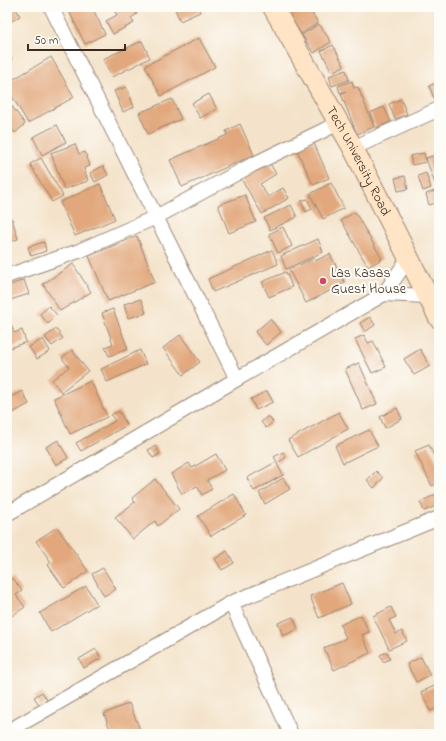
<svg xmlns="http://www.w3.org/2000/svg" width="446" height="741" font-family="'Indie Flower',sans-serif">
	<rect width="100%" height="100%" fill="#fdfcf7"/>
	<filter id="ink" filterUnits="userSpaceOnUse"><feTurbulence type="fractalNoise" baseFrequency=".025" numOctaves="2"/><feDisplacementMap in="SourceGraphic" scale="8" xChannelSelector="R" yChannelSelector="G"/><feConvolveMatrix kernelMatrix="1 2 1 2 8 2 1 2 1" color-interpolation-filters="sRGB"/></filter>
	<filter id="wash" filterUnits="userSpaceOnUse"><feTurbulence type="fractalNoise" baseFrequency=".012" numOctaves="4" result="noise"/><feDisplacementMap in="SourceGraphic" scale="16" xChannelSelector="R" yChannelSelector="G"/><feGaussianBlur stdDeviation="0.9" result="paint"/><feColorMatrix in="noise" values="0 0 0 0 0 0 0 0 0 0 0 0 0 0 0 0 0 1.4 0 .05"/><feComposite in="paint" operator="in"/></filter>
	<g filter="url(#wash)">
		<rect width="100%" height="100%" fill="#f4e3ca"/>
		<g id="blocks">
			<path fill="#e2a77b" d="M9,7H15L20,16L7,24V8Z
				M67,7H92L105,34L85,44Z
				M112,7H133L137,14L131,18L134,23L113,34L106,21L117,15Z
				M178,7H198L200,12L180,21L175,9Z
				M297,7H308L318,23L301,34L288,13Z
				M319,24L331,42L314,53L302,35Z
				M199,38L215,67L161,96L145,66Z
				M142,41L150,58L112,77L103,59Z
				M333,45L344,66L332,72L321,51Z
				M7,52L12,59L7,63Z
				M51,57L74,97L28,123L7,88V83Z
				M346,70L349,80L332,86L329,76Z
				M352,81L354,88L358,87L374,127L357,134L341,94L346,91L340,93L338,86Z
				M438,82L439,84V96L434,98L429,86Z
				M126,87L134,107L123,112L114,91Z
				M209,94L217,109L200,118L192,103Z
				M172,99L181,119L148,134L139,113Z
				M401,99L407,114L395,119L389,104Z
				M11,105L25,124L15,133L7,122V108Z
				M384,107L391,122L376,128L370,113Z
				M240,124L254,155L182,187L170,160L227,135L226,131Z
				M57,125L66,142L42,155L33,137Z
				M313,141L329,178L313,185L296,148Z
				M75,144L79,154L85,152L90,166L84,168L88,181L64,189L51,153Z
				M424,153L426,162L412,165L410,156Z
				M439,154V186L436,187L426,158Z
				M41,158L63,196L52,202L30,164Z
				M268,160L276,174L260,184L268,197L283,188L289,198L262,214L240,177Z
				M103,166L108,175L95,182L90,173Z
				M426,173L431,188L423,191L418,176Z
				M405,176L408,189L398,191L395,178Z
				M331,183L344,208L323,219L310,194Z
				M100,184L115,219L75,236L60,202Z
				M438,190L439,202L429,205L426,194Z
				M245,195L256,222L229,233L218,205Z
				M307,199L312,209L306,212L301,201Z
				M7,201L10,211L7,212Z
				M291,205L297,217L270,230L264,218Z
				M355,212L382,259L368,267L341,220Z
				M12,219L18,239L7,243V221Z
				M283,227L292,246L278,253L269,234Z
				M137,236L155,282L108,301L89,256Z
				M318,239L323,252L286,269L281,256Z
				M44,242L46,251L31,256L28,247Z
				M272,250L278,264L213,292L208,279Z
				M330,254L345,283L306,303L289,270L314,258L315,261Z
				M73,264L91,292L60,311L43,284Z
				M286,272L292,287L269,297L262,282Z
				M24,280L29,294L7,301V286Z
				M141,299L146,313L128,318L124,304Z
				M49,306L57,315L48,324L40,314Z
				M113,309L128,349L109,356L105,347L113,344L102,313Z
				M7,314L14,333L22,330L26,342L7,349Z
				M370,317L375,325L365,332L360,323Z
				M270,319L281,332L266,345L255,332Z
				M56,329L63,338L52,346L45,337Z
				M180,335L200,362L183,375L163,348Z
				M364,335L368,343L373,341L386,367L372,373L355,339Z
				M43,339L50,351L37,359L29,347Z
				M420,349L430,366L414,375L404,359Z
				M72,350L88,371L61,392L52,380L69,367L62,358Z
				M140,350L146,364L107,382L101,369Z
				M359,363L377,404L363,410L345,369Z
				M91,381L107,417L70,434L54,398Z
				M22,391L29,404L7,416V399Z
				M267,391L273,402L256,410L251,399Z
				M397,408L402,419L385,428L380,417Z
				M119,411L127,425L81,451L76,443L115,421L111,415Z
				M339,412L348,429L298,457L288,440Z
				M268,416L273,422L266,428L261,422Z
				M369,430L378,446L343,463L335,446Z
				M58,440L68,458L56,465L46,447Z
				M429,445L439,467V483L432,486L415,451Z
				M156,446L160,454L153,458L148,450Z
				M283,452L286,457L278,463L274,457Z
				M216,454L225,470L207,480L212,489L202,495L197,486L182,494L171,474L189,463L192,468Z
				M276,462L283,475L254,491L247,478Z
				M376,471L383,478L374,488L367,480Z
				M283,478L290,489L265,504L259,493Z
				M155,479L179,509L158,526L155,521L133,539L115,517L135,502L132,498Z
				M439,493V513L436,506L424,511L420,502Z
				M234,494L246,515L211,536L198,516Z
				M57,527L88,571L64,588L48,565L51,562L36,541Z
				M227,551L234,563L222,570L215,559Z
				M103,568L116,589L104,596L92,574Z
				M13,578L22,591L16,595L25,607L7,619V582Z
				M342,583L351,604L319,618L310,596Z
				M86,586L97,604L51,632L40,613Z
				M391,607L396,617L389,620L396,634L402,631L407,641L389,649L373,616Z
				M361,615L369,632L362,635L370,653L334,670L324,648L346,638L340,625Z
				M293,617L298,629L283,636L278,623Z
				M96,649L101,658L84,668L79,659Z
				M387,652L390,659L383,662L380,655Z
				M421,657L430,675L416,682L407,664Z
				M439,684V707L430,711L421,692Z
				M42,692L48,701L40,706L34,697Z
				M129,703L142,734H112L104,714Z"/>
		</g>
	</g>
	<g filter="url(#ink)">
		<use href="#blocks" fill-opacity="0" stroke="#988674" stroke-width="1"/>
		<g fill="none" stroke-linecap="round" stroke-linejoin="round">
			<defs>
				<path id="street" d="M51,7L237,379
					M353,148L439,109
					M7,276L79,251L156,217L252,165L339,123
					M384,294L427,296
					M7,514L237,379L384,294L408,259
					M231,603L291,734
					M7,732L231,603L439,518"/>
				<g id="secondary">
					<path id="s1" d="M273,7L353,148L439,318"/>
				</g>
			</defs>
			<use href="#street" stroke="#988674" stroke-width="16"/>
			<use href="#secondary" stroke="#988674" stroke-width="22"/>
			<use href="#street" stroke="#fff" stroke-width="14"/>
			<use href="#secondary" stroke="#ffe4c6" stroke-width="20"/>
		</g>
	</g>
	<circle fill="#d1495b" stroke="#fdfcf7" stroke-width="1.5" cx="323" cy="281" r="4"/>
	<g text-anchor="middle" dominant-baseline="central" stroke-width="4" stroke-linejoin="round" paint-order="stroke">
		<g font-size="14" fill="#3b2a1e" stroke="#fdfcf7">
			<text stroke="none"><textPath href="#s1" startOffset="176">Tech University Road</textPath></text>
		</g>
		<g font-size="14" fill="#3b2a1e" stroke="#fdfcf7" text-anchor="start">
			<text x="331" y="273">Las Kasas<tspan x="331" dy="16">Guest House</tspan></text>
		</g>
	</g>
	<rect width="446" height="741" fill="none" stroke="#fdfcf7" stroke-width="24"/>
	<path d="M28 44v6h97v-6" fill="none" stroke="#3b2a1e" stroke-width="2"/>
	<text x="34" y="44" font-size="12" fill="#3b2a1e" stroke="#fdfcf7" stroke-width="3" paint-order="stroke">50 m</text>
</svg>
